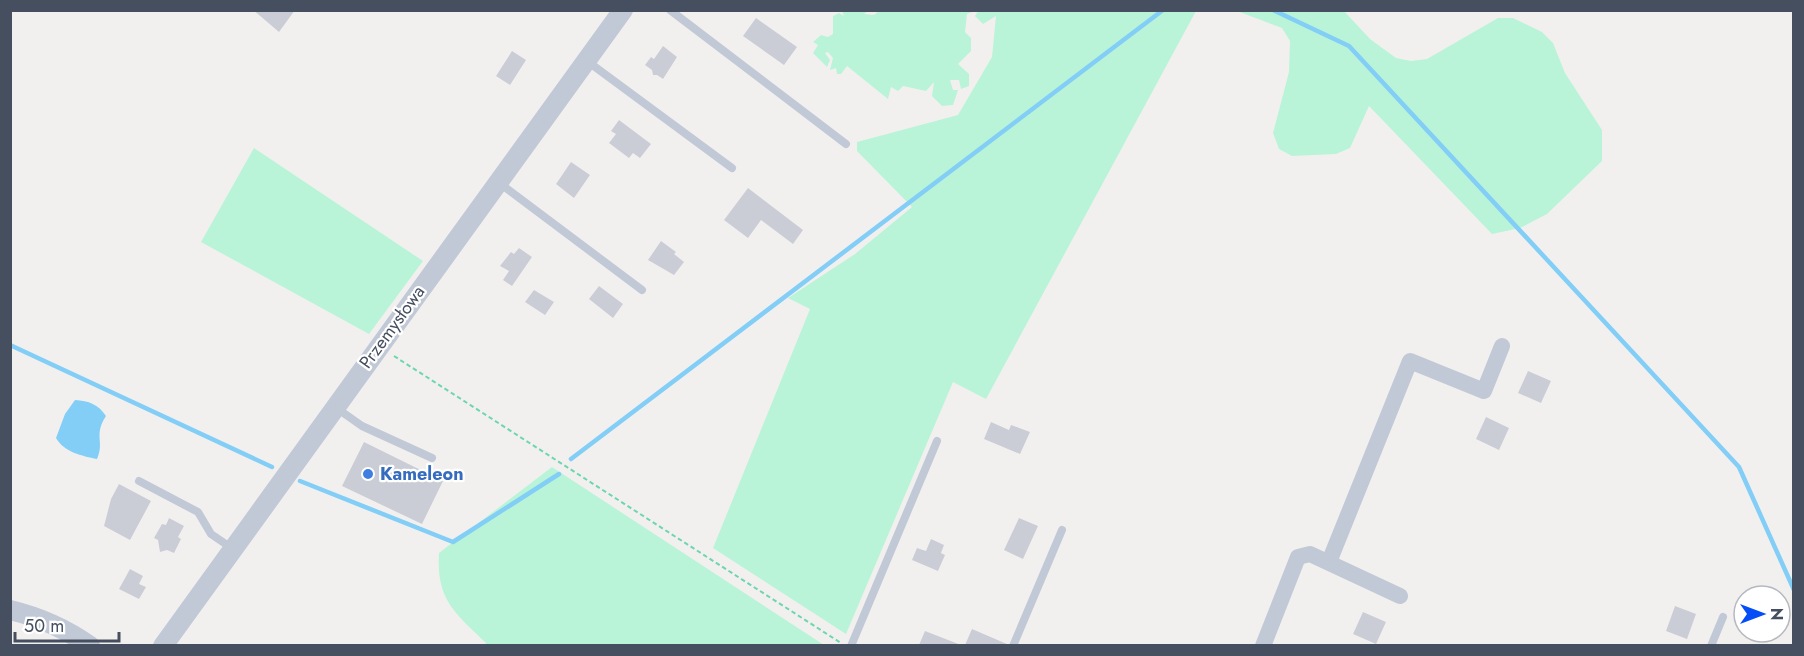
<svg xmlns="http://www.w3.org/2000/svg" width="1804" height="656" font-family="Jost,sans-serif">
	<rect width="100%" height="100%" fill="#f2f0ef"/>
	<path fill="#b9f4d8" d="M879,11H975L967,14L965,32L971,38V51L958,64L969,74V86L961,89L959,80H950L953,90H958L953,105L942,106L932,96L934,82L926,91L903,86L898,91L891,87L888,99L847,66L841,74H837L836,68L830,70L833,58L828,52L825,53L830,60L827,67L813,53L818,45L813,42L821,35L828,37L833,34V16L839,13L844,16L842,11H868L864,14L874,15Z
		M978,11H1196L986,399L953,382L846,634L713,548L810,309L788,298L855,254L912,207L857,151V142L958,115L992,57L996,16L983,24L975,16Z
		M1237,11H1344L1370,39L1396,58L1411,61L1427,59L1498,18H1513L1542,32L1553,43L1565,73L1602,130V161L1547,214L1520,228L1492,234L1369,106L1350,148L1336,154L1292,156L1279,149L1273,133L1289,72L1290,41L1282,28Z
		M254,148L423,261L369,334L201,242Z
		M552,467L824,645H485L486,643C455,613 436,600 439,553Z"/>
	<path fill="#82cef6" d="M75,400C89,401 98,404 106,416C93,436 105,441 97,459C82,456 64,452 56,438L65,414Z"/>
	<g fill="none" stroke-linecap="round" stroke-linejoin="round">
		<path stroke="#82cef6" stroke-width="4.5" d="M1273,10L1349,46L1739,467L1794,590
			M10,345L272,467
			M571,459L1163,10
			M300,481L453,542L559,474"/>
	</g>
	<path fill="#cbcdd6" d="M253,10H295L279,32Z
		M756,18L797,47L784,65L743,36Z
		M663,46L677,57L663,79L657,75H653L652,70L645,65L651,57L654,59Z
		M512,51L526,60L510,85L496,76Z
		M619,120L651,144L640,158L633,153L629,158L609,143L616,134L611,131Z
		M571,162L590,175L574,198L556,184Z
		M748,188L803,230L793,244L761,220L748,238L724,220Z
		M661,241L676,252L674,254L684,262L674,275L648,260Z
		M519,248L532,257L512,286L503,280L509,271L500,266L511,252L514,254Z
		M599,286L623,304L613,318L589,299Z
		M534,290L554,302L545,315L525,302Z
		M1528,371L1551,381L1541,403L1518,393Z
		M1486,417L1509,428L1499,450L1476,439Z
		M991,422L1009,430L1011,425L1030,432L1020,454L984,439Z
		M364,442L443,481L422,524L342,486Z
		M119,484L151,501L130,540L104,526L111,499Z
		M169,518L184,526L178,537L181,539L174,553L167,550L160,552L158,540L154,538L162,524L166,525Z
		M1019,518L1038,526L1023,559L1004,550Z
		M931,539L944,545L941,553L945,555L938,571L912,560L917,548L926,551Z
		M130,569L143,576L139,584L146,587L139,599L119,589Z
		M1675,606L1696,614L1687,639L1666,631Z
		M1363,612L1386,622L1376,644L1353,634Z
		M972,629L1007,644V645H965Z
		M925,631L961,645H919Z"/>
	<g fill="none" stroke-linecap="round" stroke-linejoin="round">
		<path stroke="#6dd6b1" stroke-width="2" stroke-dasharray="4.5 3" stroke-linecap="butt" d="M394,356L841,643"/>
		<path stroke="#c2c9d6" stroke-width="8" d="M670,10L846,144
			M587,61L732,168
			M498,182L642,290
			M335,407L362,426L432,458
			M139,481L198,512L211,534L233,549
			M851,646L937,441
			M1013,646L1062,530
			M1711,646L1723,617"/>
		<path stroke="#c2c9d6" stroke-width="16" d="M1329,562L1410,361L1484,391L1502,346
			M1263,646L1298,557L1310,554L1400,596"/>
		<path stroke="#c2c9d6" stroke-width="20" d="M10,610C39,617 66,629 90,646
			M163,646L623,10"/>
	</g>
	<circle fill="#3f7fe0" stroke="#fff" stroke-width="2" cx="368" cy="474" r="6"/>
	<g text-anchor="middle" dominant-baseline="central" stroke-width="4.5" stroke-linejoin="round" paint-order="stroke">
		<g font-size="18" fill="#454f5f" stroke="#fff">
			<text transform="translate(392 327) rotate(-54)">Przemysłowa</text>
		</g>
		<g font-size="18" font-weight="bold" fill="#366cbe" stroke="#fff" text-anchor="start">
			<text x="380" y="474">Kameleon</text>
		</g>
	</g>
	<rect width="1804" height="656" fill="none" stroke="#454f5f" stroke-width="24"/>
	<g transform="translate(1762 614) rotate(90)"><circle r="28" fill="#ffffff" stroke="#b5b9bf" stroke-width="1.5"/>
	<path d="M0-4.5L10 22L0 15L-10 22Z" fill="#054df7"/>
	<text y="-9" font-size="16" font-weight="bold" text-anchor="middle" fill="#454f5f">N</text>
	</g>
	<path d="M15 632v9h104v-9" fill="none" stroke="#454f5f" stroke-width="3"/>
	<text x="24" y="632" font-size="18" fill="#454f5f" stroke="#ffffff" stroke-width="4.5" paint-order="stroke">50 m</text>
</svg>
